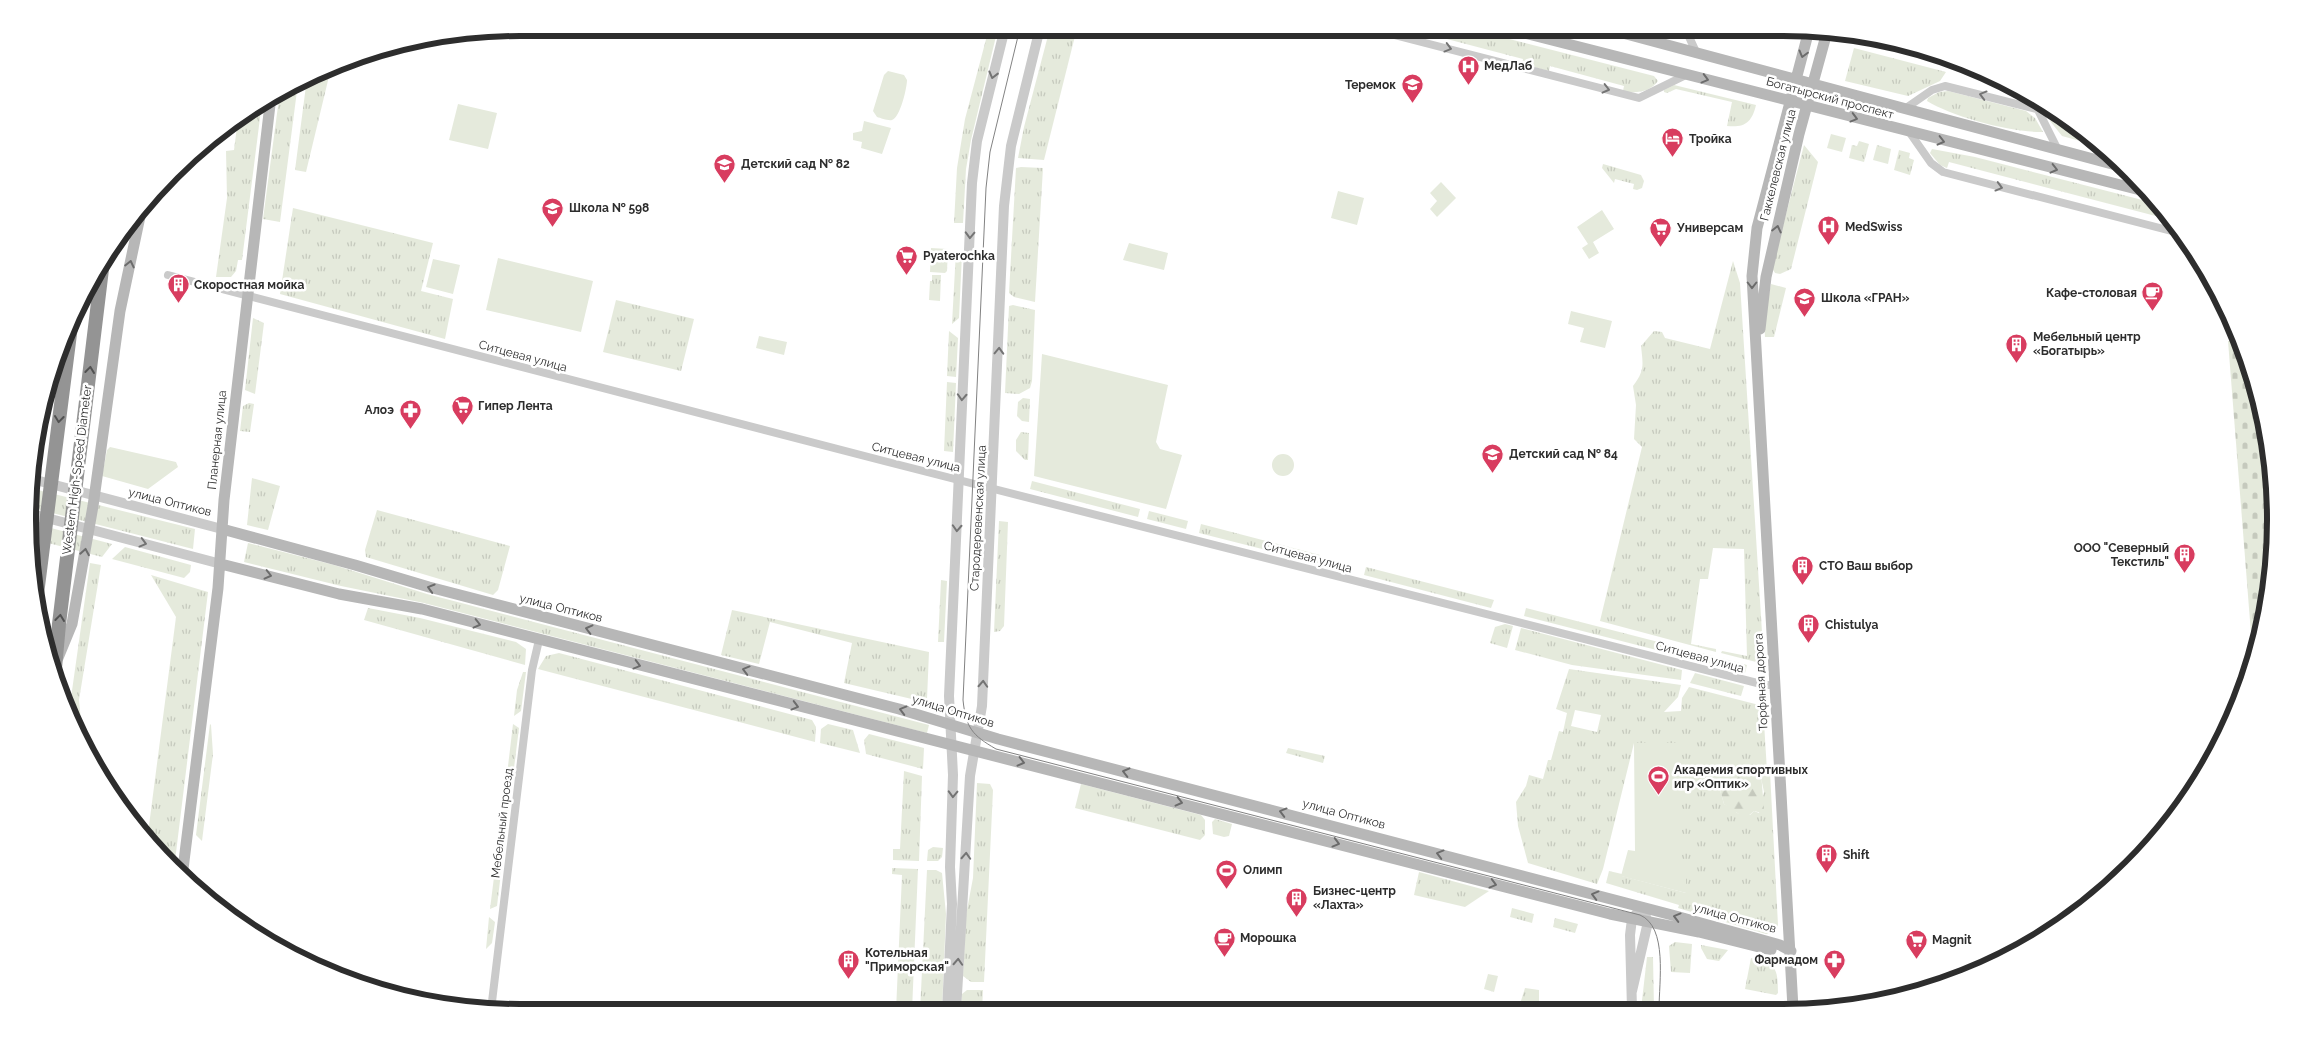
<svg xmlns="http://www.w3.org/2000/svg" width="2303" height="1040" font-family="Raleway,sans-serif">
	<defs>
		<pattern id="grass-tufts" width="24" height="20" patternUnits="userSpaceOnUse" patternTransform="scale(1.25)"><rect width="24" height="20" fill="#e5eadc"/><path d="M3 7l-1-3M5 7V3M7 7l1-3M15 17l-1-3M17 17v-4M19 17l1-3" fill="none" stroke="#c5c9bd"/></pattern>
		<pattern id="forest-firs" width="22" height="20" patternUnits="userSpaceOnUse" patternTransform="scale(1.25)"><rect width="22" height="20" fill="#e5eadc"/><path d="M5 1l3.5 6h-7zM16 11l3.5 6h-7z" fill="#c5c9bd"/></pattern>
		<pattern id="cemetery-stones" width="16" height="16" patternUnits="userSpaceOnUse" patternTransform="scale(1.25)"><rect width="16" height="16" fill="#e5eadc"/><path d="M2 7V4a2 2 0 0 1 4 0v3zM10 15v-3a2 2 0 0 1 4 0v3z" fill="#c5c9bd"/></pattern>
	</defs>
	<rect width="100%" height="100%" fill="#fff"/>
	<path fill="url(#grass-tufts)" fill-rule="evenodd" d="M989,28H998L971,140L966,169L963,223H954L957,168L965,119Z
		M1050,28H1077L1044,160L1018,158L1024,127Z
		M1383,28H1466L1654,76L1658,81C1650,92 1636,94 1623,91L1624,86L1550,66L1549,71L1522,64L1523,59L1405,28L1404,33Z
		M1854,48L1946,72L1940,81L1908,96L1845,81Z
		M331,68L306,172L295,170L307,78Z
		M298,83L280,222L263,219L280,91Z
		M1674,85L1756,105C1752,122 1745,128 1727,126L1732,102L1676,89L1667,93L1664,92V90Z
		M1948,91L2026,111L2035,118L2043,132C2013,133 1953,117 1927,101L1928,98L1939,92Z
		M262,102L242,260H238L236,271L231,277H216L227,198L226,151L234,150L238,119Z
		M2052,118L2072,124L2098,146L2062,136L2050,121Z
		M1831,134L1846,138L1842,152L1827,148Z
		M1859,141L1869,144L1864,162L1849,158L1852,145L1857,146Z
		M1804,145L1818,162L1791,269L1780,274L1775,273L1772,268Z
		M1877,145L1891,149L1888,164L1873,160Z
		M1932,149L1975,157L2158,204L2171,220L1949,162L1947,168L1940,165L1930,153Z
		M1899,150L1910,153L1909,158L1914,160L1910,175L1894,170Z
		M1603,164L1641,175L1644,181L1642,188L1637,190L1633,189L1634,184L1615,179L1614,183L1602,168Z
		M1021,167L1043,168L1035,302L1014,297L1009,293L1016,168Z
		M293,208L433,243L421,291L453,299L445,339L280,294Z
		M931,248L948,249L947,271L945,273L930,272Z
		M956,251L962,254L959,318L952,324Z
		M1733,261L1740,283L1764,664L1721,653L1722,651L1747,656L1744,549L1713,548L1708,579H1700L1691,644L1716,649V652L1600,621L1642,447L1634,439L1636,405L1633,386C1645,370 1643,365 1641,346L1654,331L1662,332L1665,338L1710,349Z
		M932,275H941L940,301L929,300L930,281H932Z
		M1771,284L1786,288L1774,337H1765L1764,318Z
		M616,300L694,319L681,371L603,352Z
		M1013,305L1035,310L1032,381L1030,388L1019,394L1005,393L1009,306Z
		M253,318L264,323L255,394L245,390Z
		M949,331L958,338L956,377L947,376Z
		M947,382L956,383L953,452L944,451Z
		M1023,398L1030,399L1029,422L1022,421L1017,416L1018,402Z
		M249,403L254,404L250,432L240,431L243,406Z
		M1021,432L1029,433L1028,460H1025L1016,451V440Z
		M252,478L280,486L268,530L247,525Z
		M1032,481L1140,509L1138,517L1030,489Z
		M34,489L195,529L193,549L29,507Z
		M377,510L510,546L498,590L493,595L366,557L365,550Z
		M1149,511L1188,521L1186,529L1147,519Z
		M999,521L1008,522L1004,626L1000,631L994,632Z
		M28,522L112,544L102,557L29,538Z
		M1201,524L1320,555L1318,563L1199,533Z
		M248,543L334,565L427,594L929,725L927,733L424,603L341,586L244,562Z
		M125,547L191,565L190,572L184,578L112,559Z
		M90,563L101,565L79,700L83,742L69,712Z
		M1366,567L1494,600L1491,608L1364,575Z
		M151,575L208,592L174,869L147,841L176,617Z
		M941,580L947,581L944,642H938Z
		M368,608L420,618L516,642L526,649L525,665L364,620Z
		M1526,608L1713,656L1711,664L1524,616Z
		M732,610L929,652L927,699L917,697L916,700L844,683L852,643L770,622L759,664L721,655Z
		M1505,624L1513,626L1507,648L1490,643L1495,627Z
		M1521,628L1682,670L1681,680L1572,665L1515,650Z
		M559,653L812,720L816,727L815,742L538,669L546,656Z
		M1721,658L1747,665L1745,673L1719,666Z
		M1569,669L1681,685L1678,697L1664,712L1681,711L1682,698L1689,687L1763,706L1767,771L1770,772L1778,925L1775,932L1766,934L1678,908L1679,905L1606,883L1609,871L1622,874V876L1686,893L1682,864V743H1634L1603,869L1597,884L1528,863L1518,826L1516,802L1526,786L1529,775L1543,779L1548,760H1551L1559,731L1563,732L1567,713L1556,709ZM1575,710L1601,715L1597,732L1571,726ZM1736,770L1760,773L1764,792L1759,813L1754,811L1750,815L1737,813L1733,808L1724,804L1720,790L1722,784L1735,776Z
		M523,672H526L521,711L514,716L517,690Z
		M1695,673L1744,686L1741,696L1690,683Z
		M210,724L211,725L213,754L202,841L196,835Z
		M513,724L519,728L505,840L499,842Z
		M828,724L853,730L860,753L820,743L821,729Z
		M869,734L924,748L923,769L866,754L864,740Z
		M1288,748L1325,756L1323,763L1286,753Z
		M904,771L922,776L919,861L893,860V849H900Z
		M977,783L990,784L993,790L984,982H971L963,976L966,915L973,878Z
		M1081,784L1201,815L1205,820V835L1200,840L1075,808Z
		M1215,819L1232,824L1229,836L1224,837L1213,834L1212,822Z
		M933,847L943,848L942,857L938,861H927L928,850Z
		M497,853L503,856L497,906L490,909Z
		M892,868L918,869L912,1011H896L902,875L892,874Z
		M927,870H936L942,873L946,914L942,1011H920Z
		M1419,872L1489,891L1465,907L1414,895Z
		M1512,908L1534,914L1532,923L1510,917Z
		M489,917L495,922L492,943L486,949Z
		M1555,918L1578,924L1575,933L1553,927Z
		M1675,942L1692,944L1690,973L1671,972L1669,946Z
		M1701,945L1728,950L1719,961L1707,959L1701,948Z
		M1647,957H1653L1654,1009H1641Z
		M1751,958C1776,963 1778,968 1778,993L1776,995L1745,989Z
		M1488,974L1498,976L1494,992L1484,989Z
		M1525,988L1539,990V1001L1536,1005L1520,1004Z
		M967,990H983L982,1011H961L962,994Z"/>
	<path fill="url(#forest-firs)" d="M1748,761L1754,763L1761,773L1764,809L1762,813L1754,811L1747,817C1740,816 1730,808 1724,804L1720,790L1725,780L1735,776L1739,764Z"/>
	<path fill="url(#cemetery-stones)" d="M2228,341H2241L2266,424L2275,520L2266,616L2253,659Z"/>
	<path fill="#e5eadc" d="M888,71L904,75L907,80C907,88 900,118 892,120C888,121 881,118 877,117L873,111L884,75Z
		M458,104L497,113L488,149L449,140Z
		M864,121L891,128L882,154L861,148L862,142L853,140V133L862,131Z
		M1441,182L1456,198L1437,217L1430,209L1437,201L1430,193Z
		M1338,191L1364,198L1357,225L1331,218Z
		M1602,210L1614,229L1593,242L1599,253L1589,259L1582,248L1588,244L1577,227Z
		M1129,243L1168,253L1164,270L1123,260Z
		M498,258L593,281L581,332L486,310Z
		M433,259L460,265L453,294L426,287Z
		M1571,311L1612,321L1605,348L1580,342L1584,328L1568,324Z
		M759,336L787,342L784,355L756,348Z
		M1042,354L1168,385L1156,442L1160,449L1182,455L1166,509L1034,476Z
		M110,447L176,462L178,467L148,489L102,476L107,450Z
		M1272 465a11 11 0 1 1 22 0a11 11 0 1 1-22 0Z
		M1634,743H1682V864L1686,865V893L1621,876L1628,850L1635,851Z"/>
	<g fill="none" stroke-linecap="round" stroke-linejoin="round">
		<path stroke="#cacaca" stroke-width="8" d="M1367,28L1639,98L1686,75
			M1685,28L1696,52
			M1906,108L1932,90L1945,86L2064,116
			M2038,110L2058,150
			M1910,133L1931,163L1943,172L2183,234
			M168,275L884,461L1765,685H1775
			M491,1010L532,670L539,640"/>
		<path stroke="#cacaca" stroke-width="10" d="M32,479L222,529
			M28,513L221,564
			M1632,991L1648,922L1642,907L1632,919L1630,935L1632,1009
			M947,1011L952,904L950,867L953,775L949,696L972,183L977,141L1005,28
			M956,1011L970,776L982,706L1004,206L1011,146L1040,28"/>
		<path stroke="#b7b7b7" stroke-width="11" d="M1505,28L2148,192
			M1604,28L2127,168
			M1760,329L1766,277L1799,134L1827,32
			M28,528L40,415
			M222,529L355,565L429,587L899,709L998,739L1672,915L1780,945L1791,951
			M221,564L339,594L422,609L1610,914L1699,932L1771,950
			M58,658L72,624L93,506L120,311L142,207
			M182,877L218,588L224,500L271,96
			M1793,1008L1752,276L1757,228L1809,30"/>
		<path stroke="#949494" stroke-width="14" d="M36,602L72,318
			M54,679L59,624L103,261"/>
		<path stroke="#828282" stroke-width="1" d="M1020,28L990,152L986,188L963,700C966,728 972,735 996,749L1640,915C1668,927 1659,982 1659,1009"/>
	</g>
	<defs><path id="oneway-chevron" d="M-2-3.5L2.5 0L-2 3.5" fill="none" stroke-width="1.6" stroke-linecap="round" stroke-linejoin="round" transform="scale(1.25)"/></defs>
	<g stroke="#747474">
		<use href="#oneway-chevron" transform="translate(1448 48) rotate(15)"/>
		<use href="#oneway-chevron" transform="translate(993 75) rotate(104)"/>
		<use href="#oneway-chevron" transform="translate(1606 89) rotate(14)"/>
		<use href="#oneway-chevron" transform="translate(1983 95) rotate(-165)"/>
		<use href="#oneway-chevron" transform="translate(1999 187) rotate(15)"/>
		<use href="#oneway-chevron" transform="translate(970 235) rotate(92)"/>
		<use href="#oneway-chevron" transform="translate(999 351) rotate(-88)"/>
		<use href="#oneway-chevron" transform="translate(962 397) rotate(93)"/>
		<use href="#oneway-chevron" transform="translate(957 528) rotate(93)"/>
		<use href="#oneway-chevron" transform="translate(143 543) rotate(15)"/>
		<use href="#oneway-chevron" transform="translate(983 684) rotate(-87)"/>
		<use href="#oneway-chevron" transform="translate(953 794) rotate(92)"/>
		<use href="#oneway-chevron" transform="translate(966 856) rotate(-87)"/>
		<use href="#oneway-chevron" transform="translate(958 962) rotate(-87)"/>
	</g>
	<g stroke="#6b6b6b">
		<use href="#oneway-chevron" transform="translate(1803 54) rotate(105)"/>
		<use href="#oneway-chevron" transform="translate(1705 79) rotate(15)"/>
		<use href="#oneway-chevron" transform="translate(1854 118) rotate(15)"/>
		<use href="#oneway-chevron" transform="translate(1941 141) rotate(14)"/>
		<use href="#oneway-chevron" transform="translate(2054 169) rotate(14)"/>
		<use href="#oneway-chevron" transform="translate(1777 229) rotate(-77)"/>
		<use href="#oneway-chevron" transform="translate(130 264) rotate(-77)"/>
		<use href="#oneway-chevron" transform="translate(1752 285) rotate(90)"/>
		<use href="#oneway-chevron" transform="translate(85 552) rotate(-80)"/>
		<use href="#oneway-chevron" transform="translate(268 575) rotate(14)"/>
		<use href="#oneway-chevron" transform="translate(431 588) rotate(-164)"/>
		<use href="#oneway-chevron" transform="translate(477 624) rotate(14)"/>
		<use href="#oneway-chevron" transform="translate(589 629) rotate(-166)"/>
		<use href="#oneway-chevron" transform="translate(637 665) rotate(15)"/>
		<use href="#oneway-chevron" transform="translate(746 670) rotate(-165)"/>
		<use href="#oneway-chevron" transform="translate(795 706) rotate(15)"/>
		<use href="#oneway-chevron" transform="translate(903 710) rotate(-165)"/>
		<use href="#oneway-chevron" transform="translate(1021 762) rotate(14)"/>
		<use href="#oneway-chevron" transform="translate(1126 772) rotate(-166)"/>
		<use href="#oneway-chevron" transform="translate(1179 802) rotate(14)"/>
		<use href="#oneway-chevron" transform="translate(1283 812) rotate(-165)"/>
		<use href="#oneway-chevron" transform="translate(1336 843) rotate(15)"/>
		<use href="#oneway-chevron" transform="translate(1440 854) rotate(-165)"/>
		<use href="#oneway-chevron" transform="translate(1493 884) rotate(15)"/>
		<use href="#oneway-chevron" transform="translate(1595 895) rotate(-165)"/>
		<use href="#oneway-chevron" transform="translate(1677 917) rotate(-165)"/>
	</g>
	<g stroke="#515151">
		<use href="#oneway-chevron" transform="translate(90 370) rotate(-83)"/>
		<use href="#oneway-chevron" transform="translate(59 419) rotate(97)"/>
		<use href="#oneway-chevron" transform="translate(60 618) rotate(-83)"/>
	</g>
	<defs>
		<symbol id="hospital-pin" viewBox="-11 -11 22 30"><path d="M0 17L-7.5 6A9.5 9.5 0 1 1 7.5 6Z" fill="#d83c5f" stroke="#fff"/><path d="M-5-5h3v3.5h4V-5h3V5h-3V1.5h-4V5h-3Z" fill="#fff"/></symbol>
		<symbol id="school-pin" viewBox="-11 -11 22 30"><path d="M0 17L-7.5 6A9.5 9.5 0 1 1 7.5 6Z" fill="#d83c5f" stroke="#fff"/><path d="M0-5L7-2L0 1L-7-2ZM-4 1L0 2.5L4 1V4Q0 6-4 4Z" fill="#fff"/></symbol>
		<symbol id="hotel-pin" viewBox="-11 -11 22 30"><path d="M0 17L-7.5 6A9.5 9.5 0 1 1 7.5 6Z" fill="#d83c5f" stroke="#fff"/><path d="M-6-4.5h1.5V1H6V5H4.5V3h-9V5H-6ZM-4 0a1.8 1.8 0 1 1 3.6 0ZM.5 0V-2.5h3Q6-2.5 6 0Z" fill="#fff"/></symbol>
		<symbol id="supermarket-pin" viewBox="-11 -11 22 30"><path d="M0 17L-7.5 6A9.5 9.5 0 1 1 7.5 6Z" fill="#d83c5f" stroke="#fff"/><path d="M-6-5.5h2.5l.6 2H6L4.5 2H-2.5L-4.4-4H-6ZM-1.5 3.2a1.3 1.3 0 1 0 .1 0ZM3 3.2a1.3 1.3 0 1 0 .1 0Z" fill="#fff"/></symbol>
		<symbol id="building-pin" viewBox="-11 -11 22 30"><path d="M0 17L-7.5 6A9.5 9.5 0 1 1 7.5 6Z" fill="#d83c5f" stroke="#fff"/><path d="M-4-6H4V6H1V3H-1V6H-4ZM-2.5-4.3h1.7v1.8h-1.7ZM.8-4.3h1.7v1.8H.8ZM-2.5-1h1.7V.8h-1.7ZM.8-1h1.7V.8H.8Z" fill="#fff"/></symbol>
		<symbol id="cafe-pin" viewBox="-11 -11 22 30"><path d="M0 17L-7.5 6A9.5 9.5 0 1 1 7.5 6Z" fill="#d83c5f" stroke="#fff"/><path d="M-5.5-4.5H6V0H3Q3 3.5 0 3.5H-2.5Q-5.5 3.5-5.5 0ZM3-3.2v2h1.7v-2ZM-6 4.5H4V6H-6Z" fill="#fff"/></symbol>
		<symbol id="pharmacy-pin" viewBox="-11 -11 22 30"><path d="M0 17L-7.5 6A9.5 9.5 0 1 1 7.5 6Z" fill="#d83c5f" stroke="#fff"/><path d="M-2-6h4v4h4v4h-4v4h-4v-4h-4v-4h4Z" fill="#fff"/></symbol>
		<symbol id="stadium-pin" viewBox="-11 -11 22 30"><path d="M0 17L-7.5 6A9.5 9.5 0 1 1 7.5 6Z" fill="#d83c5f" stroke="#fff"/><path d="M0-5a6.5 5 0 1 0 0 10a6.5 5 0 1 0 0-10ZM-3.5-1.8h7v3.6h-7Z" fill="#fff"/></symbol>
	</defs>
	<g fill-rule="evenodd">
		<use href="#hospital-pin" x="1456" y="54" width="25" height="34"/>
		<use href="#school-pin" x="1400" y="72" width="25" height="34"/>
		<use href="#hotel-pin" x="1660" y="126" width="25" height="34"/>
		<use href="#school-pin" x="712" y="152" width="25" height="34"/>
		<use href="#school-pin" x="540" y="196" width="25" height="34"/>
		<use href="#hospital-pin" x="1816" y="214" width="25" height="34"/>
		<use href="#supermarket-pin" x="1648" y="216" width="25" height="34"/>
		<use href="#supermarket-pin" x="894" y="244" width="25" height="34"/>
		<use href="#building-pin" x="166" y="272" width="25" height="34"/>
		<use href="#cafe-pin" x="2140" y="280" width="25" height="34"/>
		<use href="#school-pin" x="1792" y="286" width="25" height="34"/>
		<use href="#building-pin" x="2004" y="332" width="25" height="34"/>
		<use href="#supermarket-pin" x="450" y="394" width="25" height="34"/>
		<use href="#pharmacy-pin" x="398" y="398" width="25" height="34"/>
		<use href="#school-pin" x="1480" y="442" width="25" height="34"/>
		<use href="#building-pin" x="2172" y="542" width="25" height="34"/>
		<use href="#building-pin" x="1790" y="554" width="25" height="34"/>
		<use href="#building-pin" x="1796" y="612" width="25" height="34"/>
		<use href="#stadium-pin" x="1646" y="764" width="25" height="34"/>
		<use href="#building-pin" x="1814" y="842" width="25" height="34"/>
		<use href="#stadium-pin" x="1214" y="858" width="25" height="34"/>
		<use href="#building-pin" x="1284" y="886" width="25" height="34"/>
		<use href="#cafe-pin" x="1212" y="926" width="25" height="34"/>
		<use href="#supermarket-pin" x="1904" y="928" width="25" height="34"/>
		<use href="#building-pin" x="836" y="948" width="25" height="34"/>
		<use href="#pharmacy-pin" x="1822" y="948" width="25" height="34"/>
	</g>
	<g text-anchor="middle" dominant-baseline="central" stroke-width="5" stroke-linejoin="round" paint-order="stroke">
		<g font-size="12" font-weight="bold" fill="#2d2d2d" stroke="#fff" text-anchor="start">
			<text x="1484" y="66">МедЛаб</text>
			<text x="1396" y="85" text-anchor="end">Теремок</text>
			<text x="1689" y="139">Тройка</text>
			<text x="741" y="164">Детский сад № 82</text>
			<text x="569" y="208">Школа № 598</text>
			<text x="1845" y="227">MedSwiss</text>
			<text x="1677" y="228">Универсам</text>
			<text x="923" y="256">Pyaterochka</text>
			<text x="194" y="285">Скоростная мойка</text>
			<text x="2137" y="293" text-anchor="end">Кафе-столовая</text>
			<text x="1821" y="298">Школа «ГРАН»</text>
			<text x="2033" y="337">Мебельный центр<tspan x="2033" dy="14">«Богатырь»</tspan></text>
			<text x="478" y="406">Гипер Лента</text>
			<text x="394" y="410" text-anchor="end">Алоэ</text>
			<text x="1509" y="454">Детский сад № 84</text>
			<text x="2169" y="548" text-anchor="end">ООО "Северный<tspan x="2169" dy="14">Текстиль"</tspan></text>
			<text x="1819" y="566">СТО Ваш выбор</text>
			<text x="1825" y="625">Chistulya</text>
			<text x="1674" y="770">Академия спортивных<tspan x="1674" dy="14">игр «Оптик»</tspan></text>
			<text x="1843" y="855">Shift</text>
			<text x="1243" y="870">Олимп</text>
			<text x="1313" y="891">Бизнес-центр<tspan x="1313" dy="14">«Лахта»</tspan></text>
			<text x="1240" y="938">Морошка</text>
			<text x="1932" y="940">Magnit</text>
			<text x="865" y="953">Котельная<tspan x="865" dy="14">"Приморская"</tspan></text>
			<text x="1818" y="960" text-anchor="end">Фармадом</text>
		</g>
		<g font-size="12" fill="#2d2d2d" stroke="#fff">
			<text transform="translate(1830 98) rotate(15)">Богатырский проспект</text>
			<text transform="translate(1778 165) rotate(-76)">Гаккелевская улица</text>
			<text transform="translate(523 356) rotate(15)">Ситцевая улица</text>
			<text transform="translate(217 440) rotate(-84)">Планерная улица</text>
			<text transform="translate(916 457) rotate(14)">Ситцевая улица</text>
			<text transform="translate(77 470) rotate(-83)">Western High-Speed Diameter</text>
			<text transform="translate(170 502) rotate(14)">улица Оптиков</text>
			<text transform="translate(978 518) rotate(-87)">Стародеревенская улица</text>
			<text transform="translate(1308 557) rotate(15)">Ситцевая улица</text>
			<text transform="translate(561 608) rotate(14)">улица Оптиков</text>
			<text transform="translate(1700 657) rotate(15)">Ситцевая улица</text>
			<text transform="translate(1761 682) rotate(-93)">Торфяная дорога</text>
			<text transform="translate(953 711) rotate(17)">улица Оптиков</text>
			<text transform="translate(1344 814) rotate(15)">улица Оптиков</text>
			<text transform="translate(502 823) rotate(-83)">Мебельный проезд</text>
			<text transform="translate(1735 918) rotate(15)">улица Оптиков</text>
		</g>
	</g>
	<path d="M0 0H2303V1040H0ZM520 36H1783A484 484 0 0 1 2267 520V520A484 484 0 0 1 1783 1004H520A484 484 0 0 1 36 520V520A484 484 0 0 1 520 36Z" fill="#fff" fill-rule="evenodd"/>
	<path fill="none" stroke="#2d2d2d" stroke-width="6" d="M520 36H1783A484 484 0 0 1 2267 520V520A484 484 0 0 1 1783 1004H520A484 484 0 0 1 36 520V520A484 484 0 0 1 520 36Z"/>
</svg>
